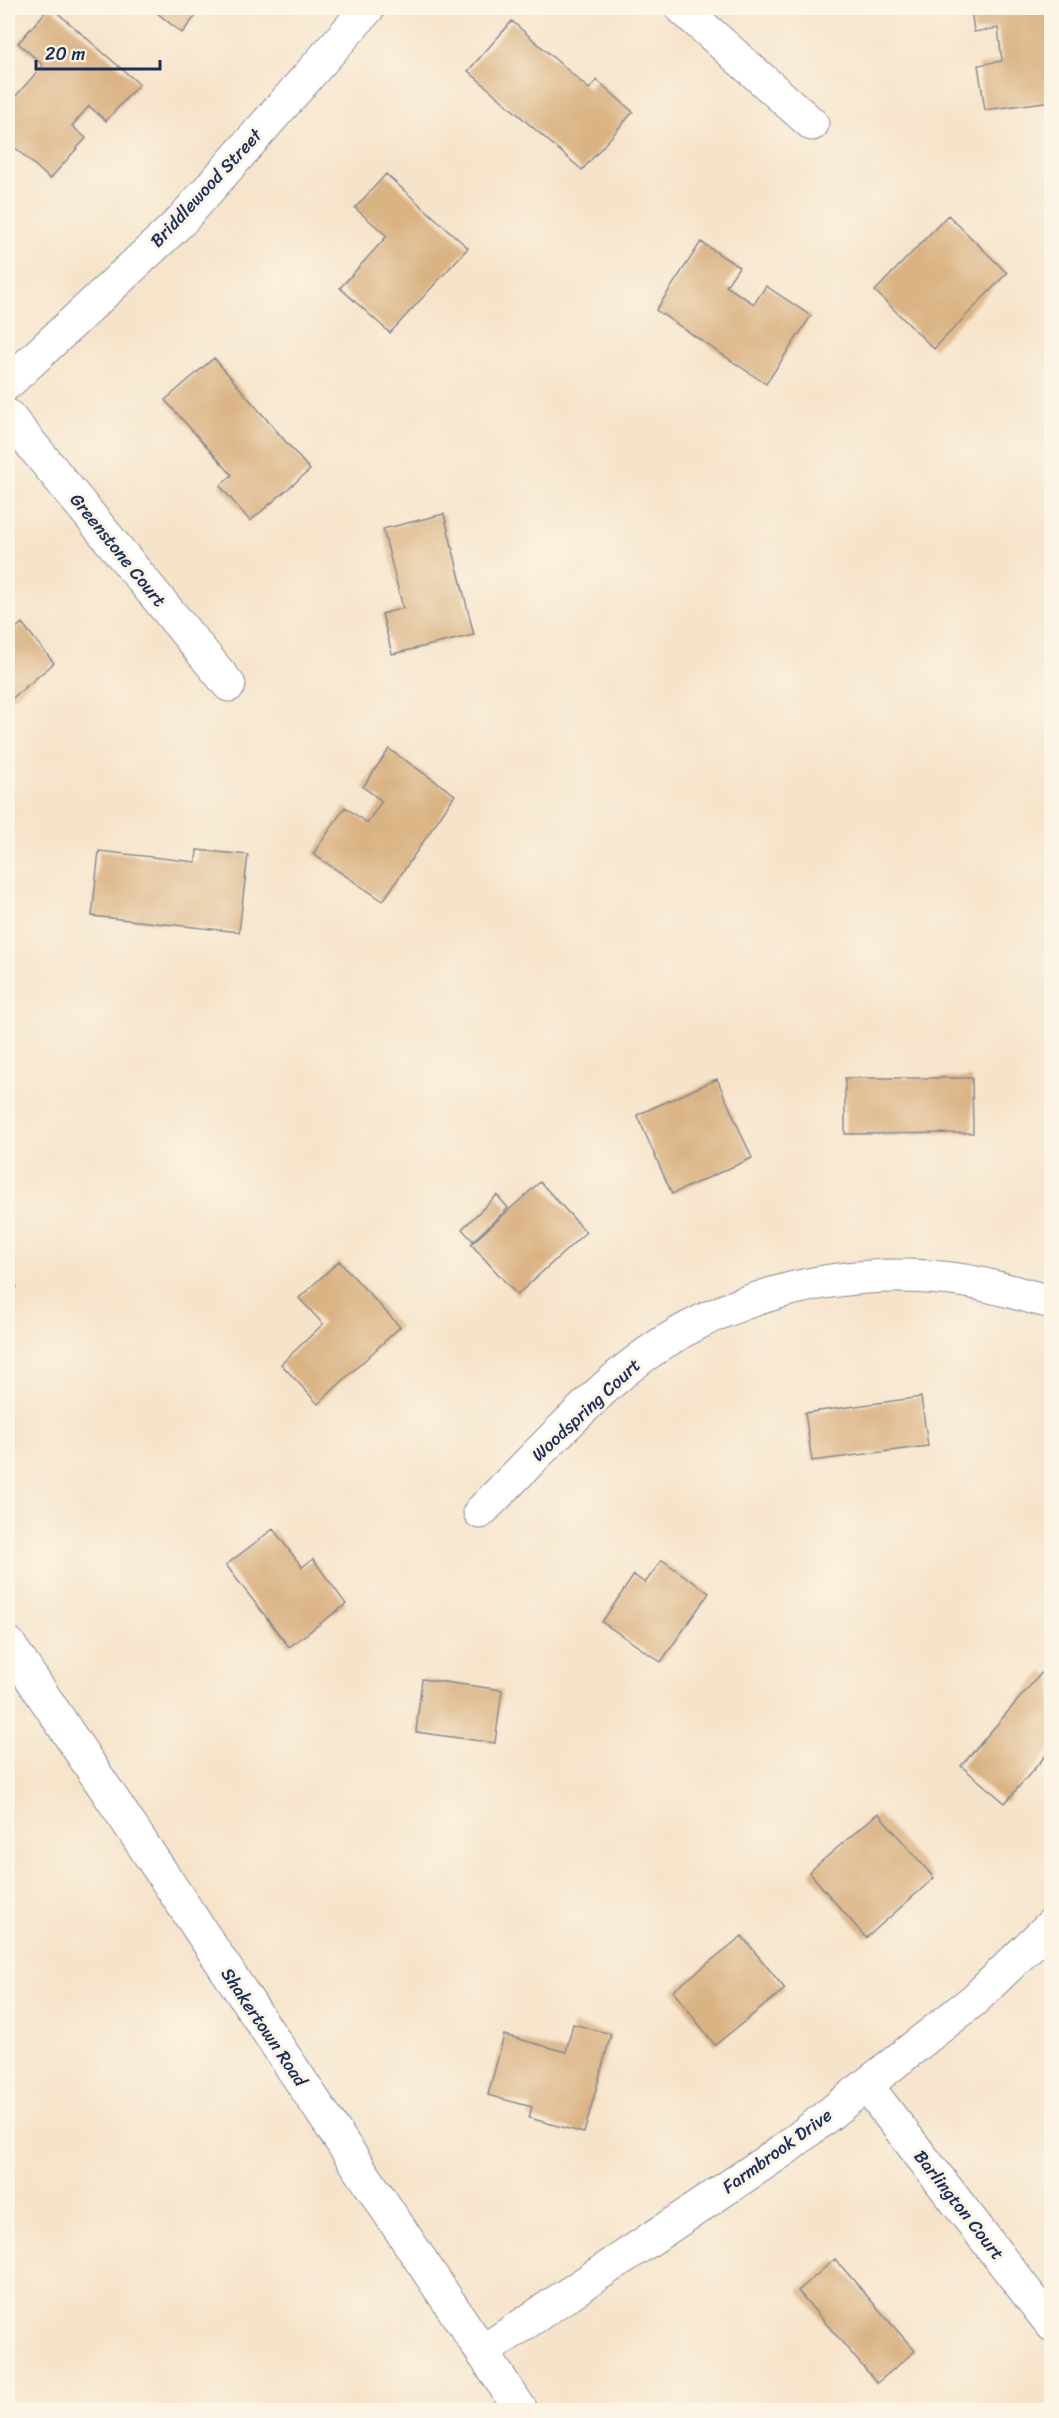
<svg xmlns="http://www.w3.org/2000/svg" width="1059" height="2418" font-family="Sriracha,sans-serif">
	<rect width="100%" height="100%" fill="#fcf5e5"/>
	<filter id="ink" filterUnits="userSpaceOnUse"><feTurbulence type="fractalNoise" baseFrequency=".0167" numOctaves="2"/><feDisplacementMap in="SourceGraphic" scale="12" xChannelSelector="R" yChannelSelector="G"/><feConvolveMatrix kernelMatrix="1 2 1 2 8 2 1 2 1" color-interpolation-filters="sRGB"/></filter>
	<filter id="wash" filterUnits="userSpaceOnUse"><feTurbulence type="fractalNoise" baseFrequency=".008" numOctaves="4" result="noise"/><feDisplacementMap in="SourceGraphic" scale="24" xChannelSelector="R" yChannelSelector="G"/><feGaussianBlur stdDeviation="1.35" result="paint"/><feColorMatrix in="noise" values="0 0 0 0 0 0 0 0 0 0 0 0 0 0 0 0 0 1.4 0 .05"/><feComposite in="paint" operator="in"/></filter>
	<g filter="url(#wash)">
		<rect width="100%" height="100%" fill="#f6e4ca"/>
		<g id="blocks">
			<path fill="#dab383" d="M49,8H52L139,84L106,121L89,106L72,126L86,138L50,179L8,141V105L43,65L18,43Z
				M151,8H202L182,33Z
				M971,8H1052V101L985,110L978,65L1002,61L998,28L974,32Z
				M512,21L589,89L597,80L633,112L582,170L468,71Z
				M386,174L468,248L390,333L340,288L387,236L355,208Z
				M948,215L1007,273L934,349L875,291Z
				M701,242L739,267L726,286L754,304L766,286L811,316L766,384L656,310Z
				M214,358L310,470L250,521L220,486L232,475L165,400Z
				M444,514L474,635L392,654L382,614L403,608L383,529Z
				M22,623L54,663L8,702V635Z
				M389,749L455,795L383,901L313,854L345,807L367,823L382,801L363,787Z
				M197,850L248,855L239,932L92,916L99,851L196,862Z
				M845,1078H972L973,1133L845,1134Z
				M717,1079L752,1158L672,1194L637,1115Z
				M540,1182L586,1232L517,1295L471,1244Z
				M497,1195L508,1208L473,1241L462,1229Z
				M339,1261L400,1327L318,1404L281,1364L323,1324L299,1298Z
				M8,1274L17,1287L8,1293Z
				M921,1397L928,1446L812,1461L805,1413Z
				M273,1529L302,1567L313,1559L346,1604L289,1647L226,1565Z
				M662,1560L709,1593L661,1662L602,1622L634,1575L645,1583Z
				M1043,1671L1052,1678V1748L1005,1803L961,1766Z
				M422,1679L502,1690L495,1743L416,1732Z
				M878,1813L934,1878L866,1938L809,1872Z
				M742,1936L785,1989L715,2045L673,1991Z
				M573,2024L611,2034L584,2133L529,2118L532,2107L488,2095L504,2035L566,2052Z
				M835,2259L915,2351L877,2383L798,2291Z"/>
		</g>
	</g>
	<g filter="url(#ink)">
		<use href="#blocks" fill-opacity="0" stroke="#888a94" stroke-width="1.5"/>
		<g fill="none" stroke-linecap="round" stroke-linejoin="round">
			<defs>
				<path id="street" d="M682,8L812,124
					M8,383L180,222L368,8
					M8,416L229,685
					M480,1512C523,1469 565,1424 609,1384C704,1298 834,1264 959,1280C990,1284 1021,1295 1052,1302
					M866,2085L1052,2325
					M482,2352L785,2149L974,2000L1052,1924"/>
				<path id="secondary" d="M8,1643L521,2410"/>
			</defs>
			<use href="#street" stroke="#888a94" stroke-width="35"/>
			<use href="#secondary" stroke="#888a94" stroke-width="35"/>
			<use href="#street" stroke="#fff" stroke-width="33"/>
			<use href="#secondary" stroke="#fff" stroke-width="33"/>
		</g>
	</g>
	<g text-anchor="middle" dominant-baseline="central" stroke-width="6" stroke-linejoin="round" paint-order="stroke">
		<g font-size="18" fill="#1b2f5e" stroke="#fcf5e5">
			<text transform="translate(206 188) rotate(-47)">Briddlewood Street</text>
			<text transform="translate(118 550) rotate(51)">Greenstone Court</text>
			<text transform="translate(586 1410) rotate(-43)">Woodspring Court</text>
			<text transform="translate(264 2027) rotate(56)">Shakertown Road</text>
			<text transform="translate(777 2151) rotate(-36)">Farmbrook Drive</text>
			<text transform="translate(959 2205) rotate(52)">Barlington Court</text>
		</g>
	</g>
	<rect width="1059" height="2418" fill="none" stroke="#fcf5e5" stroke-width="30"/>
	<path d="M36 60v9h124v-9" fill="none" stroke="#1b2f5e" stroke-width="3"/>
	<text x="45" y="60" font-size="18" fill="#1b2f5e" stroke="#fcf5e5" stroke-width="4.5" paint-order="stroke">20 m</text>
</svg>
